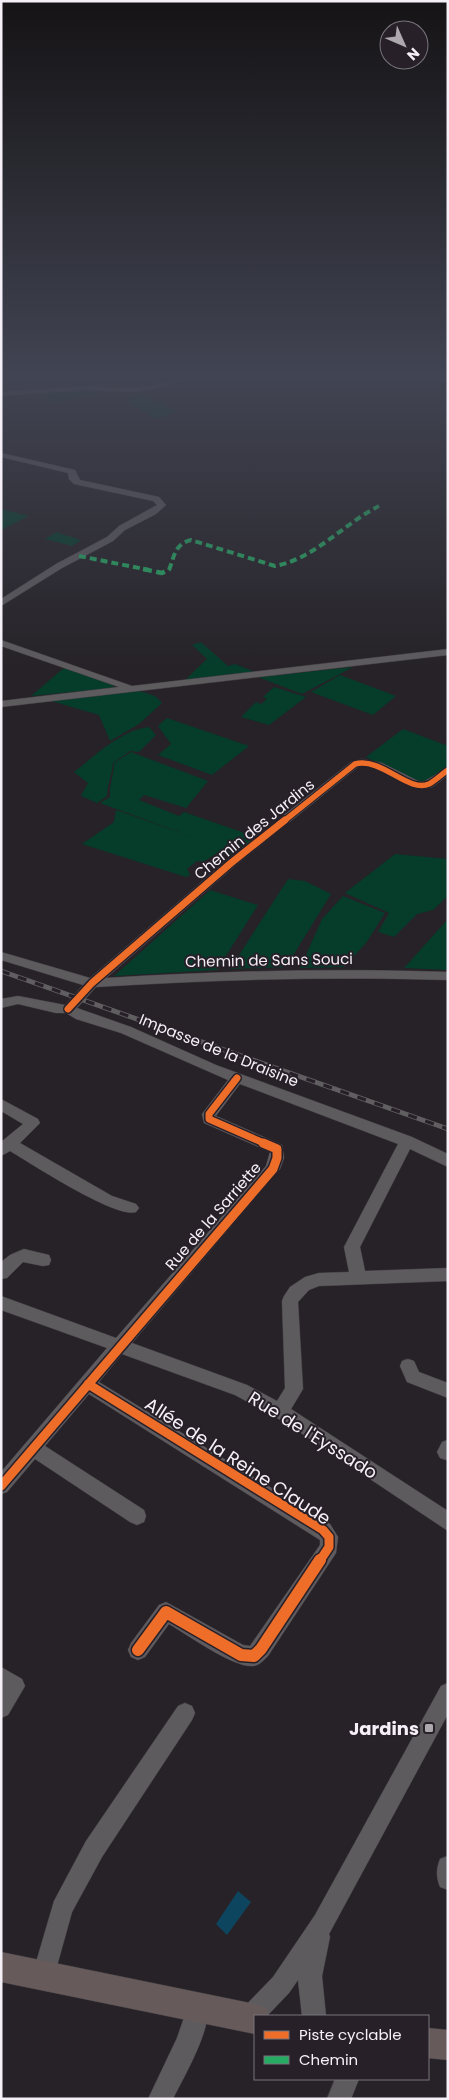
<svg xmlns="http://www.w3.org/2000/svg" width="449" height="2100" font-family="Poppins,sans-serif">
	<rect width="100%" height="100%" fill="#262227"/>
	<path fill="#053c2a" d="M91,389L98,394L53,403L42,393Z
		M141,394L178,411L157,419L124,400Z
		M1,509L29,516L1,530Z
		M56,532L81,540L72,546L45,539Z
		M201,642L228,666L235,664L255,672L185,680L207,659L192,645Z
		M65,667L115,685L112,688L31,696Z
		M353,667L302,694L258,677Z
		M340,675L396,696L373,715L311,692Z
		M274,687L306,697L269,725L241,717L256,702L261,704L267,699L263,697Z
		M137,690L155,696L162,703L139,724L110,741L99,715L48,700Z
		M167,718L249,746L212,775L158,755L171,744L158,726Z
		M149,727L156,735L139,752L130,751L113,763C112,775 107,785 107,796L97,803L81,796L88,783L74,772C96,755 121,730 149,727Z
		M403,729L448,746V766L425,783H415L366,757Z
		M131,752L208,781L186,808L144,795L139,800L179,816L184,812L256,837L234,858L219,852L203,862L197,861L187,869L190,875L186,877L82,844L114,822L116,810L196,838L100,803L110,797C109,785 114,775 114,763Z
		M395,854L448,859V896L433,910L417,914L394,937L378,932L389,913L345,893Z
		M288,879L305,881L331,894L286,967L230,969Z
		M210,890L258,905L217,970L114,976Z
		M343,896L385,913L366,943L344,967L300,968L322,919Z
		M448,919V970L404,968Z"/>
	<path fill="#0e455e" d="M238,1891L251,1902L227,1935L216,1924Z"/>
	<g fill="none" stroke-linecap="round" stroke-linejoin="round">
		<defs>
			<path id="minor" d="M184,376H194L158,388L135,392L84,390L1,396V392L84,386L135,388L155,385Z
				M429,376L448,378V382L430,377Z
				M1,453L75,470L80,480L159,497L166,505L156,514L125,530L113,541L62,568L1,606V599L56,564L107,537L119,526L157,505L153,501L74,484L69,479L68,473L1,457Z
				M1,640L132,686L448,649V655L1,707V701L119,687L1,646Z
				M362,759L382,763L420,782L425,781L448,767V775C443,779 437,784 432,787C405,797 385,760 359,766L235,866L106,978C220,971 334,968 448,972V980C330,976 213,980 96,987L77,1008L131,1027L216,1065L412,1137L448,1154V1167L410,1149L360,1247L365,1271L448,1268V1281L319,1286L309,1290L298,1302L303,1389L291,1409L448,1511V1531L286,1423L235,1395L122,1354L99,1382L330,1524L338,1537L336,1553L268,1656C263,1661 259,1666 252,1666C232,1667 188,1635 169,1624L145,1657L138,1660L131,1657L128,1650L131,1643L159,1605L166,1602L243,1645L250,1646L320,1545V1540L89,1394L45,1446L144,1510L146,1516L144,1522L137,1525L130,1522L35,1459L7,1492L1,1494V1472L107,1348L1,1310V1296L116,1338L266,1166L270,1152L204,1123L202,1114L228,1080L121,1033L76,1019L66,1013H56L18,1004L1,1008V999L18,996L65,1005L83,985L1,960V952L90,978L227,860L351,762ZM240,1084L398,1144L344,1247L349,1272L319,1273L305,1277L290,1287L284,1296L282,1301L285,1388L277,1401L247,1385L132,1343L280,1169L284,1158L282,1145L216,1116Z
				M1,1099L38,1119L40,1123L20,1143L112,1196L136,1204L139,1208L136,1212C116,1219 32,1164 10,1151L1,1156V1142L23,1124L1,1111Z
				M24,1249L49,1255L51,1260L49,1265L43,1266L23,1262L7,1278L1,1279V1262L10,1255Z
				M408,1359L414,1361L419,1372L448,1383V1398L407,1382L400,1366L402,1361Z
				M448,1440V1459L446,1460L440,1458L437,1452L442,1442Z
				M1,1667L22,1679L25,1686L8,1715L1,1718Z
				M448,1683V1714L329,1934L330,1937L322,1976L326,2016H302L298,1980L289,1993L267,2016H255V2027L249,2030L241,2026L237,2018L241,2010L273,1977L315,1915L441,1686Z
				M185,1703L192,1706L195,1713L192,1720L102,1857L72,1912L52,1984L44,1988L36,1984L32,1976L54,1901L86,1841L178,1706Z
				M448,1856V1890L440,1887C436,1877 436,1869 440,1859Z
				M198,1996L206,2000C216,2023 184,2076 173,2099H148L177,2038L190,2000Z
				M335,2079H359L351,2099H327Z"/>
			<path id="major" d="M1,1952L255,2004L266,2008L269,2016H255V2034L1,1982Z
				M428,2028L448,2030V2060L428,2058Z"/>
		</defs>
		<use href="#minor" stroke="#413d42" stroke-width="1"/>
		<use href="#major" stroke="#413d42" stroke-width="1"/>
		<use href="#minor" fill="#5e5b5f" fill-rule="evenodd"/>
		<use href="#major" fill="#665b5a" fill-rule="evenodd"/>
		<defs>
			<path id="rail" d="M1,971L448,1129"/>
		</defs>
		<use href="#rail" stroke="#615e61" stroke-width="5"/>
		<use href="#rail" stroke="#272029" stroke-width="3" stroke-dasharray="9" stroke-linecap="butt"/>
		<path stroke="#26ab63" stroke-width="4" stroke-dasharray="7 4" stroke-linecap="butt" d="M79,556L149,570
			M169,570C174,558 174,544 191,540L275,566C316,558 343,524 379,506"/>
		<path stroke="#26ab63" stroke-width="4.5" stroke-dasharray="9 4.5" stroke-linecap="butt" d="M143,569L162,573L170,569"/>
		<defs>
			<path id="cycleway-far3" d="M284,821L355,764C382,757 408,793 429,784C435,781 442,774 448,770"/>
			<path id="cycleway-far2" d="M68,1009L92,983L231,863L285,820
				M237,1078L209,1114V1119L266,1144"/>
			<path id="cycleway-far1" d="M88,1384L323,1530L329,1537V1547L319,1562
				M1,1486L273,1169L277,1158V1149L263,1143"/>
			<path id="cycleway" d="M138,1650L166,1612L241,1655L254,1656L261,1649L320,1560"/>
		</defs>
		<use href="#cycleway-far3" stroke="#272029" stroke-width="8"/>
		<use href="#cycleway-far2" stroke="#272029" stroke-width="10"/>
		<use href="#cycleway-far1" stroke="#272029" stroke-width="12"/>
		<use href="#cycleway" stroke="#272029" stroke-width="15"/>
		<use href="#cycleway-far3" stroke="#ee6e29" stroke-width="5.5"/>
		<use href="#cycleway-far2" stroke="#ee6e29" stroke-width="7"/>
		<use href="#cycleway-far1" stroke="#ee6e29" stroke-width="9"/>
		<use href="#cycleway" stroke="#ee6e29" stroke-width="12"/>
	</g>
	<linearGradient id="sky" x2="0" y2="1"><stop stop-color="#151315"/><stop offset="0.56" stop-color="#414452"/><stop offset="1" stop-color="#414452" stop-opacity="0"/></linearGradient>
	<rect width="449" height="670" fill="url(#sky)"/>
	<rect fill="#ada8ae" stroke="#272029" stroke-width="2" x="424" y="1723" width="10" height="10" rx="2.5"/>
	<g text-anchor="middle" dominant-baseline="central" stroke-width="4" stroke-linejoin="round" paint-order="stroke">
		<g font-size="15" fill="#f5f0f7" stroke="#272029">
			<text transform="translate(254 829) rotate(-39)">Chemin des Jardins</text>
			<text transform="translate(269 960) rotate(-1)">Chemin de Sans Souci</text>
			<text transform="translate(219 1050) rotate(22)">Impasse de la Draisine</text>
			<text transform="translate(213 1216) rotate(-49)">Rue de la Sarriette</text>
		</g>
		<g font-size="18" fill="#f5f0f7" stroke="#272029">
			<text transform="translate(313 1435) rotate(32)">Rue de l'Eyssado</text>
			<text transform="translate(238 1461) rotate(33)">Allée de la Reine Claude</text>
		</g>
		<g font-size="18" font-weight="bold" fill="#f5f0f7" stroke="#272029" text-anchor="end">
			<text x="419" y="1728">Jardins</text>
		</g>
	</g>
	<rect width="449" height="2100" fill="none" stroke="#f5f0f7" stroke-width="5"/>
	<rect x="254" y="2015" width="175" height="65" fill="#272029" stroke="#79737b"/>
	<rect x="264" y="2031" width="25" height="8" fill="#ee6e29" stroke="#79737b"/>
	<text x="299" y="2040" font-size="15" fill="#f5f0f7">Piste cyclable</text>
	<rect x="264" y="2056" width="25" height="8" fill="#26ab63" stroke="#79737b"/>
	<text x="299" y="2065" font-size="15" fill="#f5f0f7">Chemin</text>
	<g transform="translate(404 45) rotate(135)"><circle r="24" fill="#272029" stroke="#79737b"/>
	<path d="M0-4L9 19L0 12L-9 19Z" fill="#ada8ae"/>
	<text y="-8" font-size="14" font-weight="bold" text-anchor="middle" fill="#f5f0f7">N</text>
	</g>
</svg>
